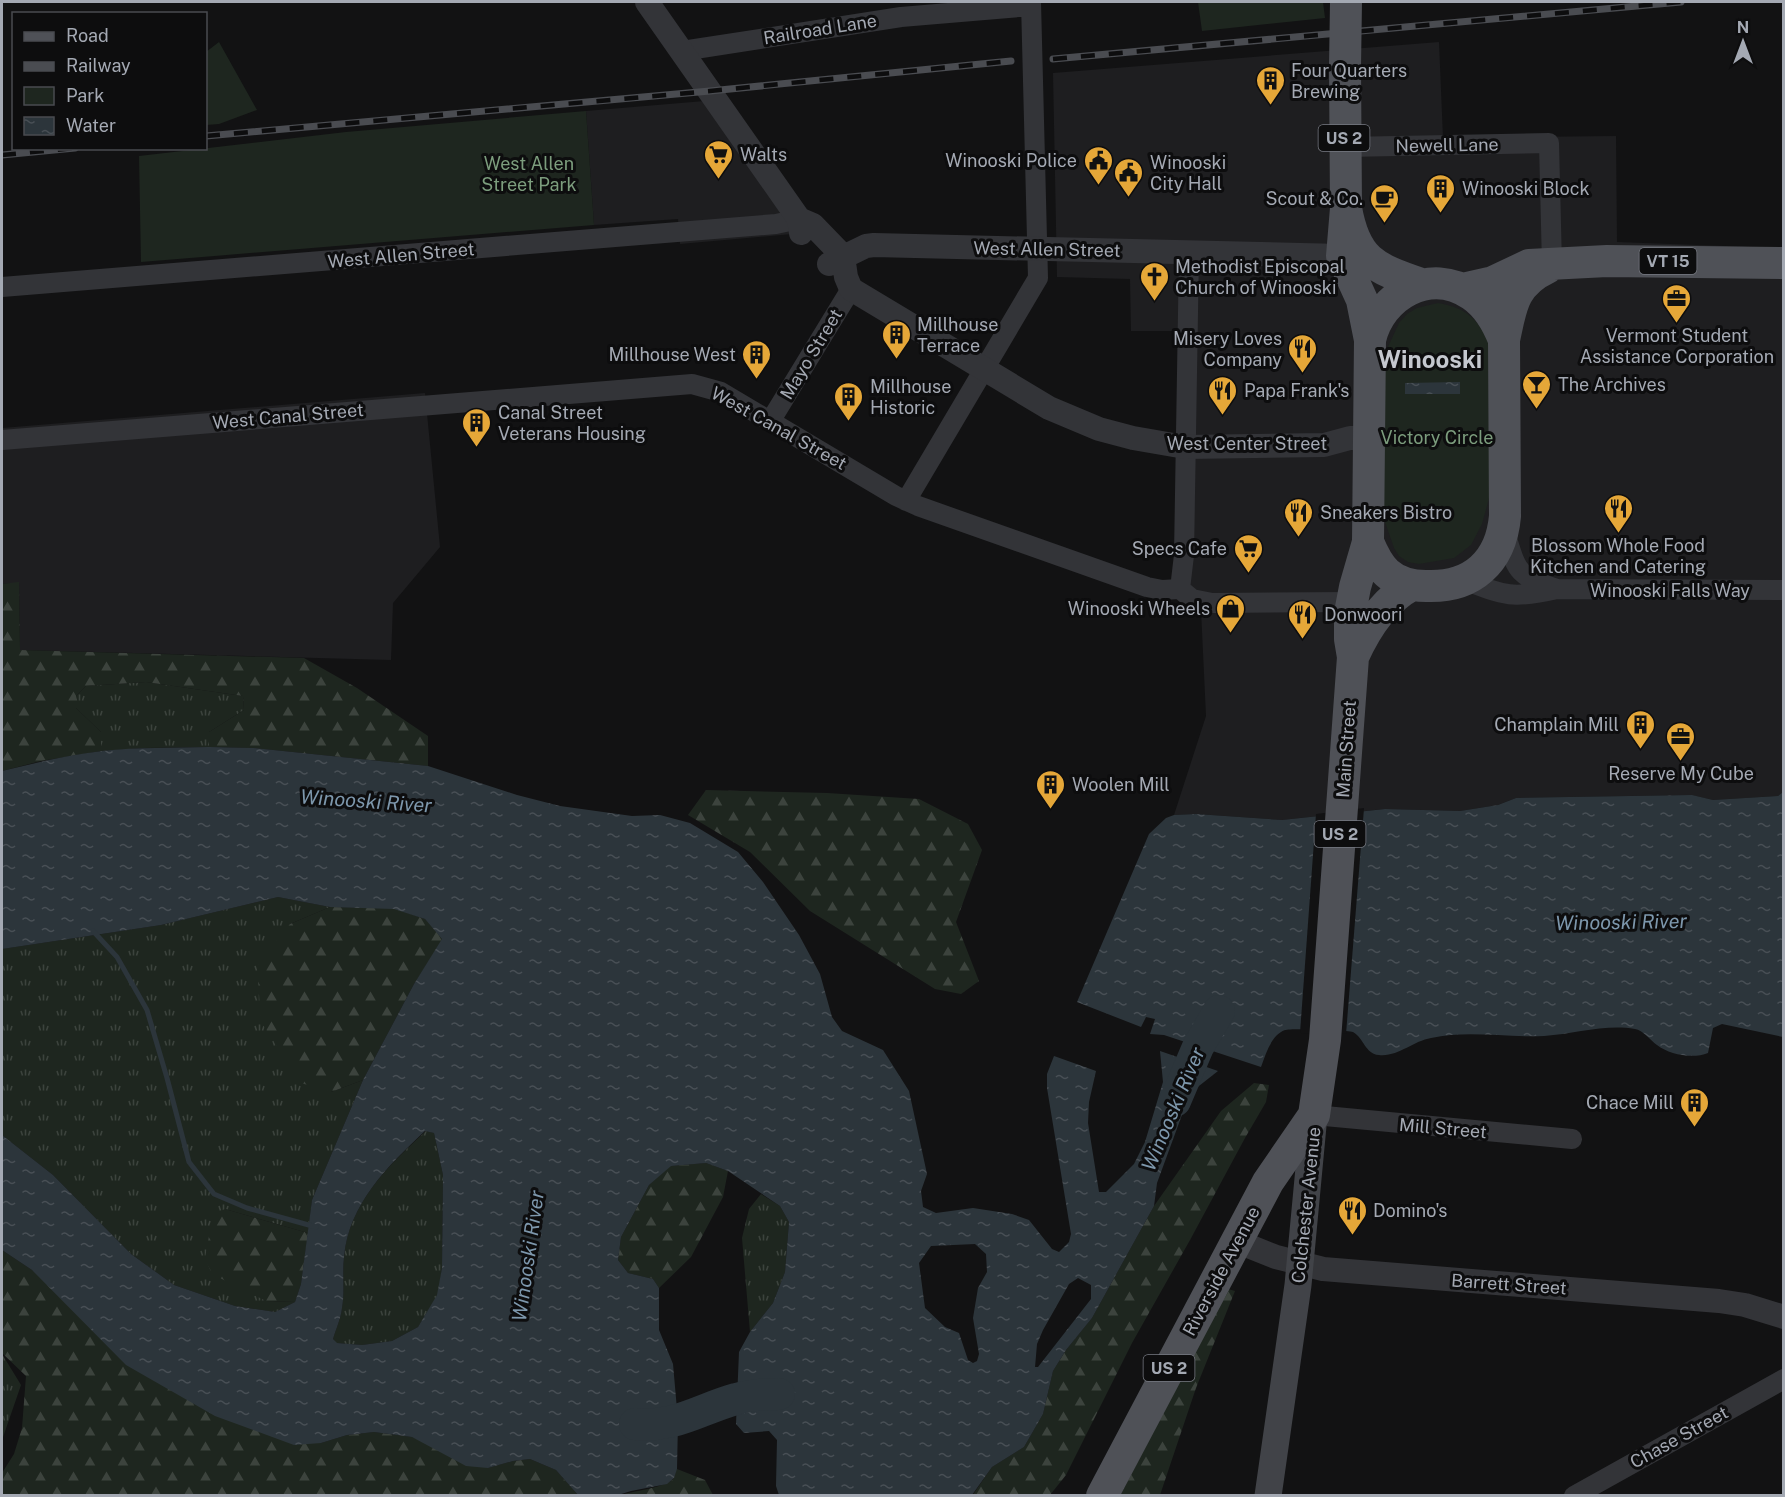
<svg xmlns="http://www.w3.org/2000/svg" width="1785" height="1497" font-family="'Public Sans',sans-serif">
	<defs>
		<pattern id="grass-tufts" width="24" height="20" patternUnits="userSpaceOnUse" patternTransform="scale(1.5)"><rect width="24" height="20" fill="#1e261f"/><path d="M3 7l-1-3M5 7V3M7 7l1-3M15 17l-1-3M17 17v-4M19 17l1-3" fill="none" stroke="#3c433d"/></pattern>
		<pattern id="forest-firs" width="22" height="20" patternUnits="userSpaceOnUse" patternTransform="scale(1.5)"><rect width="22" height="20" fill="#1e261f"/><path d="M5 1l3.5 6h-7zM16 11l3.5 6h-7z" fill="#3c433d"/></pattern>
		<pattern id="water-ripples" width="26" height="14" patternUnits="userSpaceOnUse" patternTransform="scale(1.5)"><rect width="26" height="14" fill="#2c353b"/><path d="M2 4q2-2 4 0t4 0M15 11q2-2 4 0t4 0" fill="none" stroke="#484f55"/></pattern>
	</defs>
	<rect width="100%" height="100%" fill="#121213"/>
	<path fill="#1e1e20" d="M1439,42L1443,138L1616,136L1617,242L1783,248V792L1778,796L1713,800L1691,795L1516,798L1498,805L1460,811L1384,809L1282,820L1196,814L1174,815L1206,716L1201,610L1177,578L1179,331H1131L1130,279L1057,277L1053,73Z
		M728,99L792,234L680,244L678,219L594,225L586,111Z
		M425,393L440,547L393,603L391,660L20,650L19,583L2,584V428Z"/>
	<path fill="url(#grass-tufts)" d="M146,682L243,696L244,710L209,732V747L143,748L101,751V732L76,708V696L86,686Z
		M278,897L330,907L290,924L331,1092L363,1080L312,1200L308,1233L225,1209L266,1301L295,1302L275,1312L235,1306L174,1285L131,1254L53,1175L2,1135V949L161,925Z
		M426,1131L434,1133L443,1175L442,1268L438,1295L418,1327L392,1341L362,1345L336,1343L333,1339C336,1329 341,1318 342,1308C345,1291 342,1274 344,1257C349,1203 388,1166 426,1131Z
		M761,1194L780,1206L789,1222L785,1272L773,1303L750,1332L742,1238L749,1209Z
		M2,1354L21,1385L2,1440Z"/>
	<path fill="url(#forest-firs)" d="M19,582L20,650L304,658L357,688L428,736V766L253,748L209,747V732L244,710L243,696L146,682L86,686L76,696V708L101,732V751L41,761L2,771V584Z
		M706,790L827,793L919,799L968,824L982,850L956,922L979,981L961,994L935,989L810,911L750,852L688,815Z
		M330,907L394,908L425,919L443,939L414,984L363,1080L331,1092L301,1083L261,1022L257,966L290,924Z
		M1254,1083L1269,1085L1266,1102L1245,1138L1190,1240L1132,1343L1066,1475L1050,1495L972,1496L992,1467L1024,1447L1043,1414L1053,1371L1066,1350L1092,1318L1154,1206L1221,1111Z
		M706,1163L728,1171L723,1197L691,1257L659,1288L653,1279L628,1273L618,1260L621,1237L649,1185L670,1166Z
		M225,1209L308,1233L301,1284L295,1302L266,1301L212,1274L205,1258L213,1214Z
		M2,1250L32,1270L321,1443L347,1435L374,1432L412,1437L488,1468L513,1461L530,1459L556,1470L578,1495H2V1473L14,1454L22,1428L26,1376L2,1353Z
		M1228,1289L1235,1291L1196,1388L1160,1495L1120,1496Z
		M677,1469L705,1480L713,1495L618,1496C631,1491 667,1488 674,1478C674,1478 676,1470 677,1469Z"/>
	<path fill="#1e261f" d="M1198,2H1323L1325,18L1202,31Z
		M219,42L257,110L219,124L206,125V52Z
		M586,111L594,225L141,262L139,156L346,132Z
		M1438,303C1467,308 1478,319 1490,345V495L1482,524L1471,545L1454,558L1419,564L1408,562L1399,556L1394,548L1382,513L1384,376L1387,349L1399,323L1407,314L1417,308Z"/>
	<path fill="url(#water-ripples)" fill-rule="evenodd" d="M1460,382V394H1405V383Z
		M209,747L253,748L428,766L517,795L560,806L632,816L660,815L690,823L738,852L763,882L799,935L820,974L832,1017L842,1031L883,1050L909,1091L927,1174L921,1191L923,1207L936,1213L973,1208L1012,1214L1029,1220L1052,1249L1059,1252L1069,1242L1071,1234L1047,1088V1074L1054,1056L1096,1071L1089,1102L1088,1123L1099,1192H1106L1134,1164L1145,1142L1163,1082L1160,1051L1218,1071L1190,1093L1157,1183L1154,1206L1092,1318L1066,1350L1053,1371L1043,1414L1024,1447L992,1467L972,1495H779L776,1486L777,1440L769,1431L744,1433L736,1424L739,1352L750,1332L773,1303L785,1272L789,1222L780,1206L728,1171L706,1163L671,1166L649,1185L621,1237L618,1260L628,1273L653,1279L659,1288V1330L673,1364L678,1421L677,1469L674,1478L667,1484L631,1491L618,1495H578L556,1470L530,1459L513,1461L488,1468L466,1466L412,1437L374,1432L347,1435L321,1443L294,1445L215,1416L126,1365L32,1270L2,1250V1135L53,1175L131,1254L174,1285L235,1306L275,1312L295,1302L301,1284L312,1200L363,1080L414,984L442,939L425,919L394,909L330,907L278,897L161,925L2,949V771C35,763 68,755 102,751C138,747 174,748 209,747ZM425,1131L434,1133L443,1175L442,1268L437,1295L418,1327L392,1341L362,1345L337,1343L333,1339C336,1329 341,1318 342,1308C345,1291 342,1274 344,1257C349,1203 388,1166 425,1131ZM975,1244L986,1254L987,1272L978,1288L973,1318L979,1354L977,1361L973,1363L968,1360L959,1333L945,1327L925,1308L919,1263L931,1246ZM1078,1278L1091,1285V1299L1038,1367H1035L1037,1344L1043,1330L1069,1284Z
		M1783,792V1037L1722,1024L1713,1028L1708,1053C1693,1059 1670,1055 1657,1045C1650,1040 1643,1030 1635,1029C1605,1024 1575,1034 1544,1036C1507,1038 1468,1030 1431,1038C1413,1041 1398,1057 1379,1055C1365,1054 1364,1038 1353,1032C1348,1030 1290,1028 1285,1030C1271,1035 1266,1054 1261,1067L1164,1035L1150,1034L1155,1019L1146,1017L1141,1027L1077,1002L1149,834L1166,818L1174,815L1196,814L1282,820L1385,809L1460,811L1498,805L1516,798L1692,795L1713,800L1778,796Z"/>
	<path fill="#121213" d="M1364,808L1346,1034L1300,1033L1316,814Z"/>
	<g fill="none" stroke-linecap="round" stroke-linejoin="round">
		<path stroke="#2c353b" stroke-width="5" d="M93,931L117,957L147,1010L167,1078L189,1162L214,1194L247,1208L316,1227"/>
		<path stroke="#2c353b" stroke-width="32" d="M1175,1101L1198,1047L1219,1011
			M635,1424C675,1428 700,1409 736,1399C749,1395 765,1394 779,1394"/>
		<path stroke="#333438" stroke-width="20" d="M682,51L901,17L1031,6
			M1345,147L1549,143L1552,265
			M2,287L776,224L799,219
			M771,420L851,289
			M2,440L692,384L721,392L896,496L918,506L1147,587L1162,590L1180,589
			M906,501L1038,278L1031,2
			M1504,529C1517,570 1514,575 1557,589
			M1464,580C1505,596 1513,599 1557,589L1784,590
			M1180,589L1184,555L1189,252
			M1180,589L1192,599L1212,603L1352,602
			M1314,1115L1572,1139
			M1574,1496L1784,1379"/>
		<path stroke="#333438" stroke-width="24" d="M647,2L799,219L801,233
			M799,219L813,225L843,256L846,277L851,289L1049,408L1099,429L1133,438L1185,447L1324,445L1350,438H1369
			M829,264L866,246L874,245L1342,256
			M1236,1241L1276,1257L1323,1269L1719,1301L1745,1305L1784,1317"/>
		<path stroke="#414348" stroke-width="27" d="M1268,1496L1298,1285L1314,1115"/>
		<path stroke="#4f5157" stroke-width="32" d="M1345,67L1346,208C1355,260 1374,268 1421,284
			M1462,289L1493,282L1529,265L1607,261L1784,263
			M1504,340C1511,307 1513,284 1547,268
			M1368,542C1373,554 1378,565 1387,573C1398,583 1412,586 1426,586C1472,588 1501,562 1505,516L1504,340C1497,322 1488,306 1472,295C1430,266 1380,295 1370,340
			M1353,657C1366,628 1384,600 1412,585
			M1102,1496L1268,1182L1314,1115L1325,1040L1353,657L1350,639V613L1355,587L1368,542L1370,340L1362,300L1342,256L1346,208"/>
		<defs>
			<path id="rail" d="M1053,59L1681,2
				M206,136L710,91L1011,61
				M2,155L75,148"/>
		</defs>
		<use href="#rail" stroke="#4a4c51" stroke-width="7"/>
		<use href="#rail" stroke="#0d0d0e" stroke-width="4.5" stroke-dasharray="14" stroke-linecap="butt"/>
		<path stroke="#4f5157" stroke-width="32" d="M1345,67L1346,2"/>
	</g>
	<defs>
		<symbol id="building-pin" viewBox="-11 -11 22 30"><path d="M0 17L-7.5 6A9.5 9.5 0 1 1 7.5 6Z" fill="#e5a738" stroke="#0d0d0e"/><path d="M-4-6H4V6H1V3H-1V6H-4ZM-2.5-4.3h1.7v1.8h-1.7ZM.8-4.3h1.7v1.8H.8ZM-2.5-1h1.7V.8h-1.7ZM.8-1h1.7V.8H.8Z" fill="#111"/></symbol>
		<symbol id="supermarket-pin" viewBox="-11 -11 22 30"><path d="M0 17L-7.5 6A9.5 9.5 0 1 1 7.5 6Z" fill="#e5a738" stroke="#0d0d0e"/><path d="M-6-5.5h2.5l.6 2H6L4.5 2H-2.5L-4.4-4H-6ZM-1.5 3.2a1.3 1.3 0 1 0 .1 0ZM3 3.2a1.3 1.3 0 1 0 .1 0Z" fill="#111"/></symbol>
		<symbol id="civic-pin" viewBox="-11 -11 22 30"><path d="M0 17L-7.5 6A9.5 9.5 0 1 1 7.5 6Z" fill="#e5a738" stroke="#0d0d0e"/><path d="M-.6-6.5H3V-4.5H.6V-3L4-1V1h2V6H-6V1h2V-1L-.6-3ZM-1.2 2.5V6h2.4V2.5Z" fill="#111"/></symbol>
		<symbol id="cafe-pin" viewBox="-11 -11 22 30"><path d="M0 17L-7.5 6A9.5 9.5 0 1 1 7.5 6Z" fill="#e5a738" stroke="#0d0d0e"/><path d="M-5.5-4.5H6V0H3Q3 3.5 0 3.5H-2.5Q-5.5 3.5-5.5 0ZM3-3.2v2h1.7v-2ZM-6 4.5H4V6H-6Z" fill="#111"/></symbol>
		<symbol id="church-pin" viewBox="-11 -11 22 30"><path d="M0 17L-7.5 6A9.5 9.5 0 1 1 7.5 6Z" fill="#e5a738" stroke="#0d0d0e"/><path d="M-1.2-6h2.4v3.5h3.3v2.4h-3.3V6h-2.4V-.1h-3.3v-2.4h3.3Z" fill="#111"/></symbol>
		<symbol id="office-pin" viewBox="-11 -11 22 30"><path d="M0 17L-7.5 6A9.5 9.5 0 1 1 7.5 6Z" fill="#e5a738" stroke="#0d0d0e"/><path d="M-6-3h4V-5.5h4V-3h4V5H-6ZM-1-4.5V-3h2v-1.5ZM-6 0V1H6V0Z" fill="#111"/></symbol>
		<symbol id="restaurant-pin" viewBox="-11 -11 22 30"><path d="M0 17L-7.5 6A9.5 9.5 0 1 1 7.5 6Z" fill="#e5a738" stroke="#0d0d0e"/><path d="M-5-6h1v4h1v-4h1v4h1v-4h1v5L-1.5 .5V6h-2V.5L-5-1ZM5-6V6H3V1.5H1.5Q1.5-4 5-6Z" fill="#111"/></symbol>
		<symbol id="bar-pin" viewBox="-11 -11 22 30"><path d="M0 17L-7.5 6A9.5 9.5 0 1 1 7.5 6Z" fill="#e5a738" stroke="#0d0d0e"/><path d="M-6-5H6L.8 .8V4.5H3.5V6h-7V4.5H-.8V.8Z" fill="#111"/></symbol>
		<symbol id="shop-pin" viewBox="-11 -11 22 30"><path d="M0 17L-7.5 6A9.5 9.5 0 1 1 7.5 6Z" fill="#e5a738" stroke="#0d0d0e"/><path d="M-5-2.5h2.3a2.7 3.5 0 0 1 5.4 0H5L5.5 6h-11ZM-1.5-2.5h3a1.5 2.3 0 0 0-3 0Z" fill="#111"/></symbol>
	</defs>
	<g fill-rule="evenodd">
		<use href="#building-pin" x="1254" y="64" width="33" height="45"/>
		<use href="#supermarket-pin" x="702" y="138" width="33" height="45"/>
		<use href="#civic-pin" x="1082" y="144" width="33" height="45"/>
		<use href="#civic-pin" x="1112" y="156" width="33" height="45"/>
		<use href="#building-pin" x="1424" y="172" width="33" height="45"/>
		<use href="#cafe-pin" x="1368" y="182" width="33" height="45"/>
		<use href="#church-pin" x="1138" y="260" width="33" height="45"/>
		<use href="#office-pin" x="1660" y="282" width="33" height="45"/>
		<use href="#building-pin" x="880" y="318" width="33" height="45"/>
		<use href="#restaurant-pin" x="1286" y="332" width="33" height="45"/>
		<use href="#building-pin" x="740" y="338" width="33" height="45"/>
		<use href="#bar-pin" x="1520" y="368" width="33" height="45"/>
		<use href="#restaurant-pin" x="1206" y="374" width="33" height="45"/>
		<use href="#building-pin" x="832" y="380" width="33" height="45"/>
		<use href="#building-pin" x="460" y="406" width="33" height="45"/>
		<use href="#restaurant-pin" x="1602" y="492" width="33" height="45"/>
		<use href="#restaurant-pin" x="1282" y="496" width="33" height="45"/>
		<use href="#supermarket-pin" x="1232" y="532" width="33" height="45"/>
		<use href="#shop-pin" x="1214" y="592" width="33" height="45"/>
		<use href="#restaurant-pin" x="1286" y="598" width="33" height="45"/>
		<use href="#building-pin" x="1624" y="708" width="33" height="45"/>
		<use href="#office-pin" x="1664" y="720" width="33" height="45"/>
		<use href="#building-pin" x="1034" y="768" width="33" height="45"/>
		<use href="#building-pin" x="1678" y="1086" width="33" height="45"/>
		<use href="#restaurant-pin" x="1336" y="1194" width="33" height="45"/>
	</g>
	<g text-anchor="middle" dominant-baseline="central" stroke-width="6" stroke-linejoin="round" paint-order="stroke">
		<g fill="#0d0d0e" stroke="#777a82" stroke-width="1.5">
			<rect x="1318.5" y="125" width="51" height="26" rx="4.5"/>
			<rect x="1639.5" y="248" width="57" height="26" rx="4.5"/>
			<rect x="1314.5" y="821" width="51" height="26" rx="4.5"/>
			<rect x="1143.5" y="1355" width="51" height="26" rx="4.5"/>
		</g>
		<g font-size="16" font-weight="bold" fill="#a4a9b3">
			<text x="1344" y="138">US 2</text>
			<text x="1668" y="261">VT 15</text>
			<text x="1340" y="834">US 2</text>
			<text x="1169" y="1368">US 2</text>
		</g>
		<g font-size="18" fill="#a4a9b3" stroke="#0d0d0e">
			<text transform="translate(820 29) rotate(-9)">Railroad Lane</text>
			<text transform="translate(1447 145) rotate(-1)">Newell Lane</text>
			<text transform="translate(1047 249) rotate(1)">West Allen Street</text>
			<text transform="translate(401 255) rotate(-5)">West Allen Street</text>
			<text transform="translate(811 354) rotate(-59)">Mayo Street</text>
			<text transform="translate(288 416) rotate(-5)">West Canal Street</text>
			<text transform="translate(779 428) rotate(29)">West Canal Street</text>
			<text x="1247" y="443">West Center Street</text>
			<text x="1670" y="590">Winooski Falls Way</text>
			<text transform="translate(1346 749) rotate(-86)">Main Street</text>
			<text transform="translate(1443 1128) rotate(5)">Mill Street</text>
			<text transform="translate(1306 1205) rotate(-84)">Colchester Avenue</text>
			<text transform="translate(1221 1271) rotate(-62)">Riverside Avenue</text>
			<text transform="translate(1509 1284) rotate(4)">Barrett Street</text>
			<text transform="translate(1679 1437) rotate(-29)">Chase Street</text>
		</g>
		<g font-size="18" fill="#a4a9b3" stroke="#0d0d0e" text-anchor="start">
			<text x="1291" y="70">Four Quarters<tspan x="1291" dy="21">Brewing</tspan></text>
			<text x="740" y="154">Walts</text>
			<text x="1077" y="160" text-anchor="end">Winooski Police</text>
			<text x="1150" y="162">Winooski<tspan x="1150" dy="21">City Hall</tspan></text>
			<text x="1462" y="188">Winooski Block</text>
			<text x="1363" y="198" text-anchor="end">Scout &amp; Co.</text>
			<text x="1175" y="266">Methodist Episcopal<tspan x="1175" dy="21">Church of Winooski</tspan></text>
			<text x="917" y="324">Millhouse<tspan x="917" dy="21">Terrace</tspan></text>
			<text x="1677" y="335" text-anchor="middle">Vermont Student<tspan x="1677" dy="21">Assistance Corporation</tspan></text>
			<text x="1282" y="338" text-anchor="end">Misery Loves<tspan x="1282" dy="21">Company</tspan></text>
			<text x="736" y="354" text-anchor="end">Millhouse West</text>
			<text x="1558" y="384">The Archives</text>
			<text x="870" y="386">Millhouse<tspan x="870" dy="21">Historic</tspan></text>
			<text x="1244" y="390">Papa Frank's</text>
			<text x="498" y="412">Canal Street<tspan x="498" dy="21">Veterans Housing</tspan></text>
			<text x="1320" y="512">Sneakers Bistro</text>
			<text x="1618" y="545" text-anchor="middle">Blossom Whole Food<tspan x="1618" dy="21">Kitchen and Catering</tspan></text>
			<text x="1227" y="548" text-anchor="end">Specs Cafe</text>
			<text x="1210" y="608" text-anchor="end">Winooski Wheels</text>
			<text x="1324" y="614">Donwoori</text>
			<text x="1619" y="724" text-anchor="end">Champlain Mill</text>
			<text x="1681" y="773" text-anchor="middle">Reserve My Cube</text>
			<text x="1072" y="784">Woolen Mill</text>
			<text x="1674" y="1102" text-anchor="end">Chace Mill</text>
			<text x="1373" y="1210">Domino's</text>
		</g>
		<g font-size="18" fill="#7c9d7d" stroke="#0d0d0e">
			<text x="529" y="163">West Allen<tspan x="529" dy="21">Street Park</tspan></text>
			<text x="1437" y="437">Victory Circle</text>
		</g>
		<g font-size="20" font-style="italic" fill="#7d97ac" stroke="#0d0d0e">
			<text transform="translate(366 801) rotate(4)">Winooski River</text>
			<text transform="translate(1621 922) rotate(-1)">Winooski River</text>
			<text transform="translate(1173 1109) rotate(-67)">Winooski River</text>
			<text transform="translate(528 1256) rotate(-82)">Winooski River</text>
		</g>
		<g font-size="24" font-weight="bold" fill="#c5c8cf" stroke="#0d0d0e">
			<text x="1430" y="359">Winooski</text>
		</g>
	</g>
	<rect width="1785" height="1497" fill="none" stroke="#a4a9b3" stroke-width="6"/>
	<rect x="12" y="12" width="195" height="138" fill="#0d0d0e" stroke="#494b50" stroke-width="1.5"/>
	<rect x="24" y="32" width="30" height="9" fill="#4f5157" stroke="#494b50" stroke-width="1.5"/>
	<text x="66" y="42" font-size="18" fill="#a4a9b3">Road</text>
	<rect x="24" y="62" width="30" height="9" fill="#4a4c51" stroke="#494b50" stroke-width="1.5"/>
	<text x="66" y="72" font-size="18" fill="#a4a9b3">Railway</text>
	<rect x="24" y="87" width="30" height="18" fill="#1e261f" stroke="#494b50" stroke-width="1.5"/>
	<text x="66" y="102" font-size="18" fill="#a4a9b3">Park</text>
	<rect x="24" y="117" width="30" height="18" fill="url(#water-ripples)" stroke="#494b50" stroke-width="1.5"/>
	<text x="66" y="132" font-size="18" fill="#a4a9b3">Water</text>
	<g transform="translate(1743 42)" stroke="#0d0d0e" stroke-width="4.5" paint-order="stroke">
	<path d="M0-4.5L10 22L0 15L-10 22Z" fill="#a4a9b3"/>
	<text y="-9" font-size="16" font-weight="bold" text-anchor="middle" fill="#a4a9b3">N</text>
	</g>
</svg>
